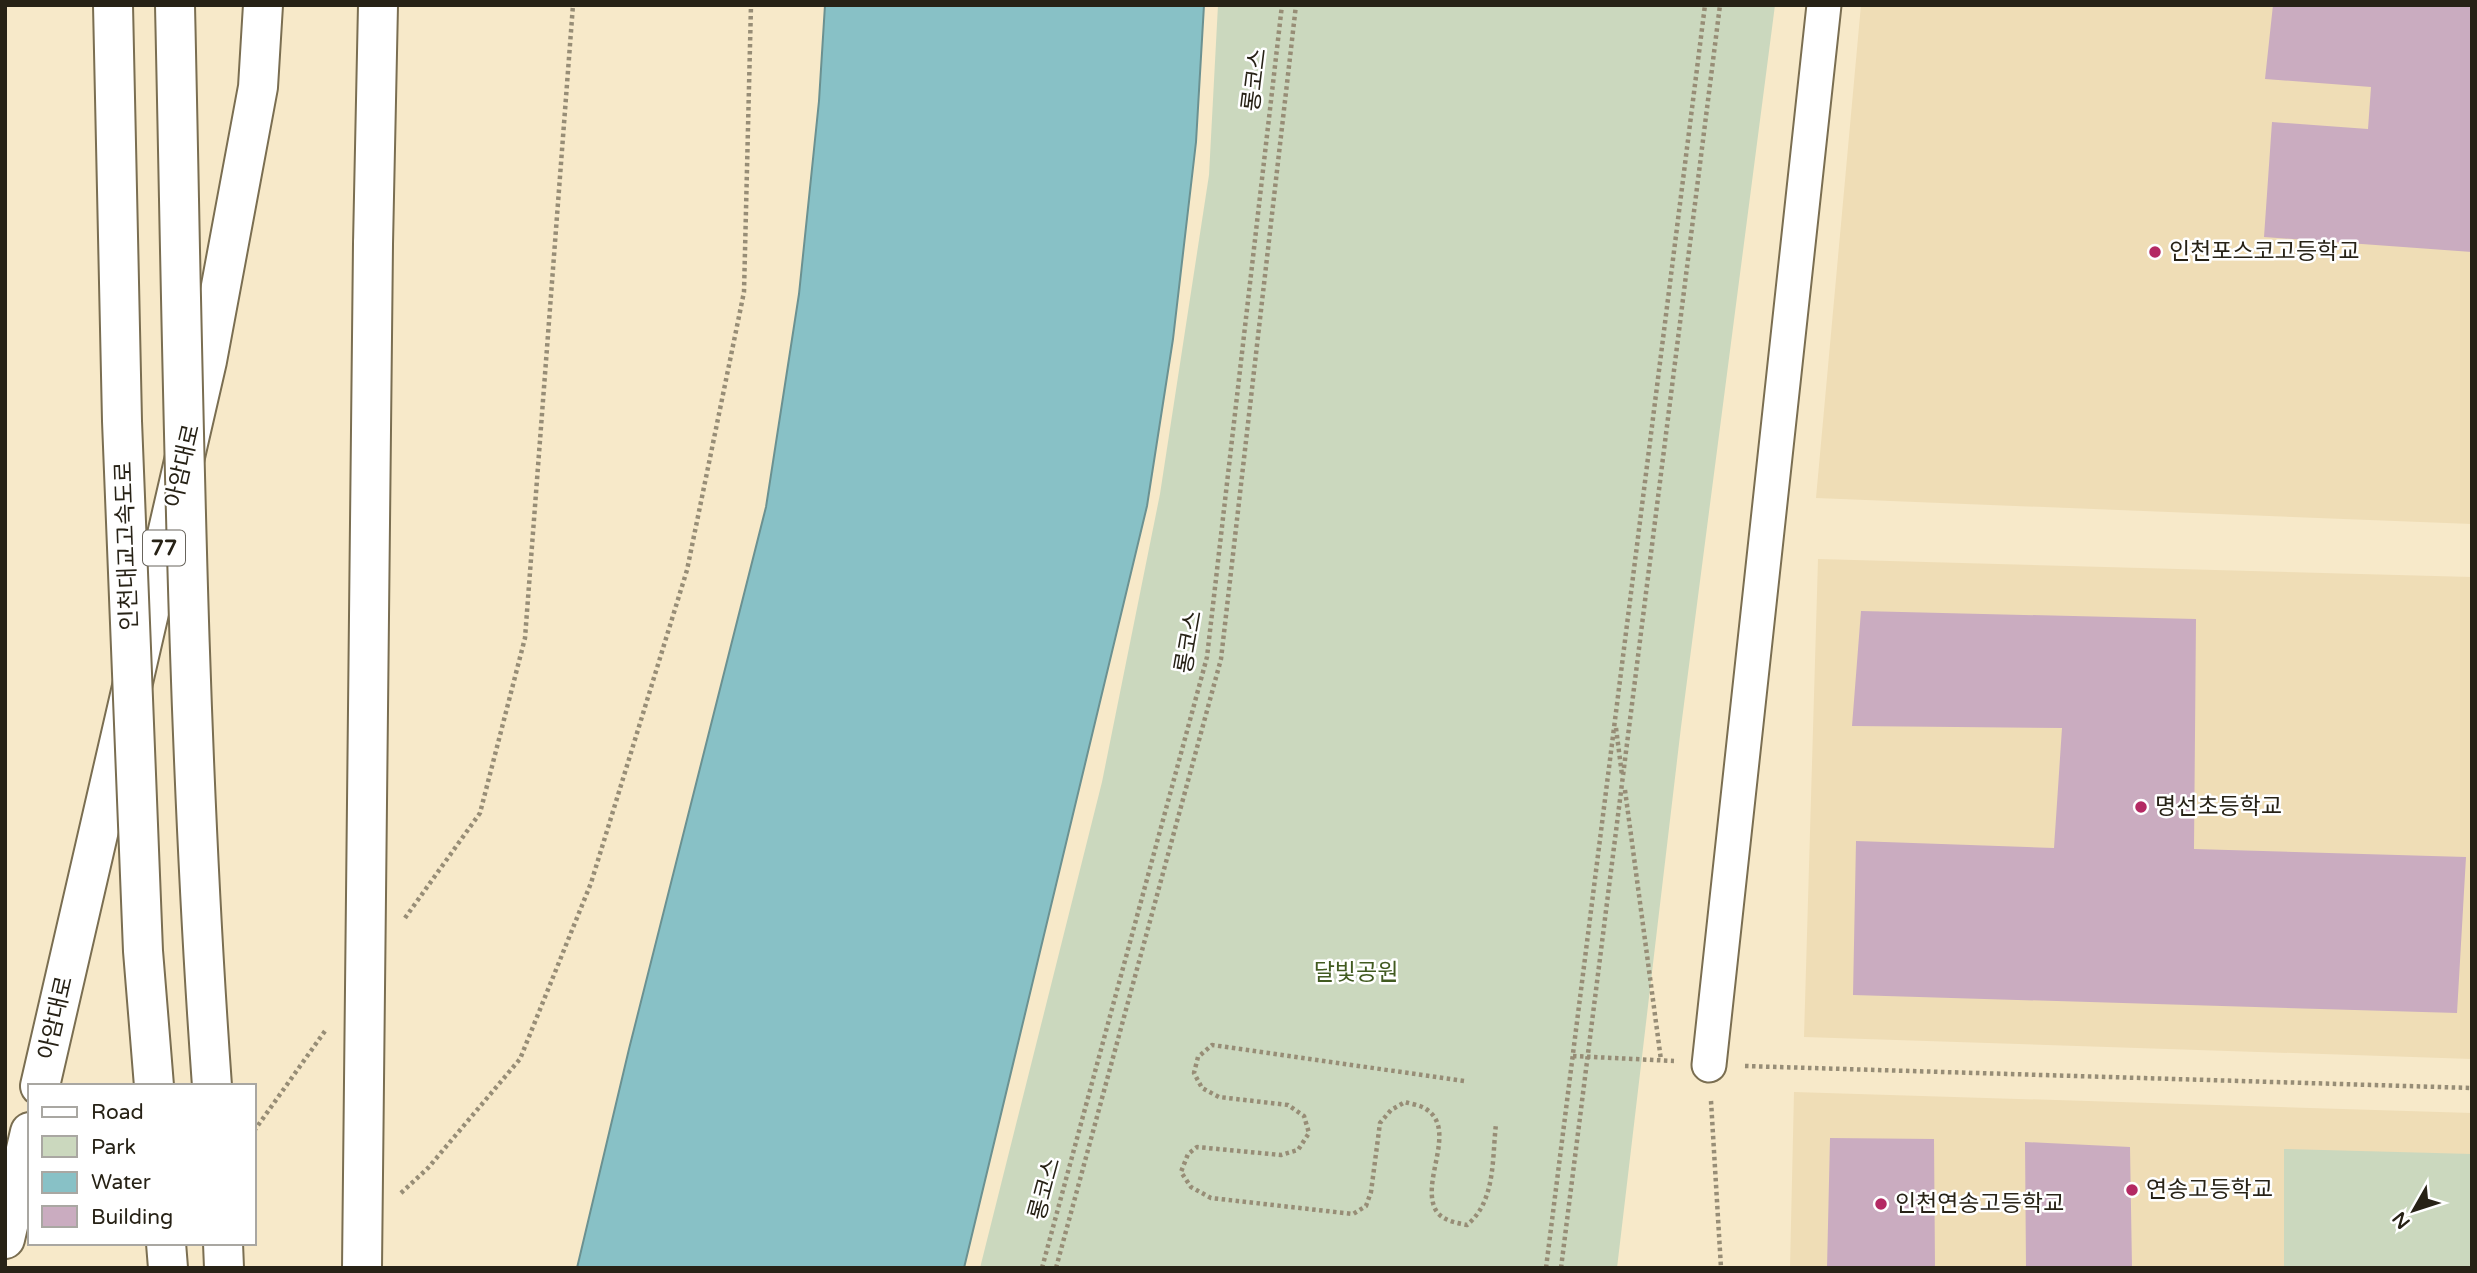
<svg xmlns="http://www.w3.org/2000/svg" width="2477" height="1273" font-family="'Varela Round','Noto Sans KR',sans-serif">
	<rect width="100%" height="100%" fill="#f7e9c9"/>
	<path fill="#efddb6" d="M1861,5H2472V524L1816,498Z
		M1818,559L2472,577V1059L1804,1037Z
		M1794,1092L2472,1113V1268H1790Z"/>
	<path fill="#cbd8be" d="M1218,5H1775L1681,727L1617,1268H980L1102,782L1160,494L1209,175Z
		M2284,1149L2472,1154V1268H2284Z"/>
	<path fill="#88c1c6" stroke="#6b9191" stroke-width="2" d="M825,5H1204L1196,142L1173,339L1147,506L964,1268H577L629,1049L766,507L799,294L819,101Z"/>
	<path fill="#caacc0" d="M2273,5H2472V252L2264,237L2272,122L2368,129L2371,87L2265,79Z
		M1861,611L2196,619L2194,849L2466,857L2457,1013L1853,995L1856,841L2054,848L2062,728L1852,726Z
		M1830,1138L1934,1139L1935,1268H1827Z
		M2025,1142L2130,1147L2132,1268H2026Z"/>
	<g fill="none" stroke-linecap="round" stroke-linejoin="round">
		<defs>
			<path id="street" d="M1709,1065L1824,5"/>
			<path id="primary" d="M40,1086L207,361L258,87L263,5
				M5,1239L30,1132"/>
			<path id="highway" d="M373,244L378,5
				M166,1243L168,1268
				M223,1243L224,1268"/>
		</defs>
		<use href="#street" stroke="#7a6e51" stroke-width="37"/>
		<use href="#primary" stroke="#7a6e51" stroke-width="42"/>
		<use href="#highway" stroke="#7a6e51" stroke-width="42"/>
		<path stroke="#978d76" stroke-width="4.5" stroke-dasharray="3.5 3.5" stroke-linecap="butt" d="M1616,728L1622,775
			M1625,790L1661,1060
			M405,918L480,813L525,638L573,5
			M1573,1056L1674,1061
			M1745,1066L2472,1088
			M1464,1081L1212,1045L1198,1057L1194,1073L1202,1088L1219,1097L1288,1105L1304,1116L1309,1133L1298,1150L1281,1155L1197,1147L1188,1154L1181,1172L1191,1187L1211,1198L1353,1214L1366,1206L1371,1192L1380,1123L1391,1110L1405,1102C1411,1104 1420,1105 1426,1109C1459,1130 1418,1184 1437,1212C1444,1221 1457,1223 1467,1225C1496,1201 1492,1158 1496,1124
			M1711,1101L1721,1268
			M254,1131L325,1031
			M401,1193L428,1168L520,1059L591,883L687,570L744,292L751,5
			M1042,1268L1207,657L1282,5
			M1056,1268L1221,659L1296,5
			M1546,1268L1705,5
			M1561,1268L1720,5"/>
		<use href="#street" stroke="#fff" stroke-width="33"/>
		<use href="#primary" stroke="#fff" stroke-width="38"/>
		<use href="#highway" stroke="#fff" stroke-width="38"/>
		<defs>
			<path id="highway-bridge" d="M113,5L122,421L143,951L154,1086
				M175,5C183,365 186,726 212,1086
				M362,1268L373,244"/>
		</defs>
		<use href="#highway-bridge" stroke="#7a6e51" stroke-width="42" stroke-linecap="butt"/>
		<use href="#highway-bridge" stroke="#fff" stroke-width="38"/>
	</g>
	<g fill="#b42963" stroke="#fff" stroke-width="2.5">
		<circle cx="2155" cy="252" r="7"/>
		<circle cx="2141" cy="807" r="7"/>
		<circle cx="2132" cy="1190" r="7"/>
		<circle cx="1881" cy="1204" r="7"/>
	</g>
	<g text-anchor="middle" dominant-baseline="central" stroke-width="5" stroke-linejoin="round" paint-order="stroke">
		<rect fill="#fff" stroke="#68645c" stroke-width="2" x="143" y="530.5" width="42" height="35" rx="5"/>
		<g font-size="21" font-weight="bold" fill="#272216">
			<text x="164" y="548">77</text>
		</g>
		<g font-size="23" fill="#272216" stroke="#fff">
			<text transform="translate(1255 80) rotate(-83)">롱코스</text>
			<text transform="translate(183 466) rotate(-77)">아암대로</text>
			<text transform="translate(127 546) rotate(-92)">인천대교고속도로</text>
			<text transform="translate(1189 642) rotate(-80)">롱코스</text>
			<text transform="translate(56 1018) rotate(-77)">아암대로</text>
			<text transform="translate(1045 1189) rotate(-75)">롱코스</text>
		</g>
		<g font-size="23" fill="#272216" stroke="#fff" text-anchor="start">
			<text x="2169" y="252">인천포스코고등학교</text>
			<text x="2155" y="807">명선초등학교</text>
			<text x="2146" y="1190">연송고등학교</text>
			<text x="1895" y="1204">인천연송고등학교</text>
		</g>
		<g font-size="23" fill="#415a20" stroke="#fff">
			<text x="1356" y="973">달빛공원</text>
		</g>
	</g>
	<rect width="2477" height="1273" fill="none" stroke="#272216" stroke-width="14"/>
	<rect x="28" y="1084" width="228" height="161" fill="#ffffff" stroke="#a9a7a2" stroke-width="2"/>
	<rect x="42" y="1107" width="35" height="10" fill="#ffffff" stroke="#a9a7a2" stroke-width="2"/>
	<text x="91" y="1119" font-size="21" fill="#272216">Road</text>
	<rect x="42" y="1136" width="35" height="21" fill="#cbd8be" stroke="#a9a7a2" stroke-width="2"/>
	<text x="91" y="1154" font-size="21" fill="#272216">Park</text>
	<rect x="42" y="1172" width="35" height="21" fill="#88c1c6" stroke="#a9a7a2" stroke-width="2"/>
	<text x="91" y="1189" font-size="21" fill="#272216">Water</text>
	<rect x="42" y="1206" width="35" height="21" fill="#caacc0" stroke="#a9a7a2" stroke-width="2"/>
	<text x="91" y="1224" font-size="21" fill="#272216">Building</text>
	<g transform="translate(2414 1210) rotate(231)" stroke="#ffffff" stroke-width="5" paint-order="stroke">
	<path d="M0-5L12 26L0 18L-12 26Z" fill="#272216"/>
	<text y="-10" font-size="19" font-weight="bold" text-anchor="middle" fill="#272216">N</text>
	</g>
</svg>
